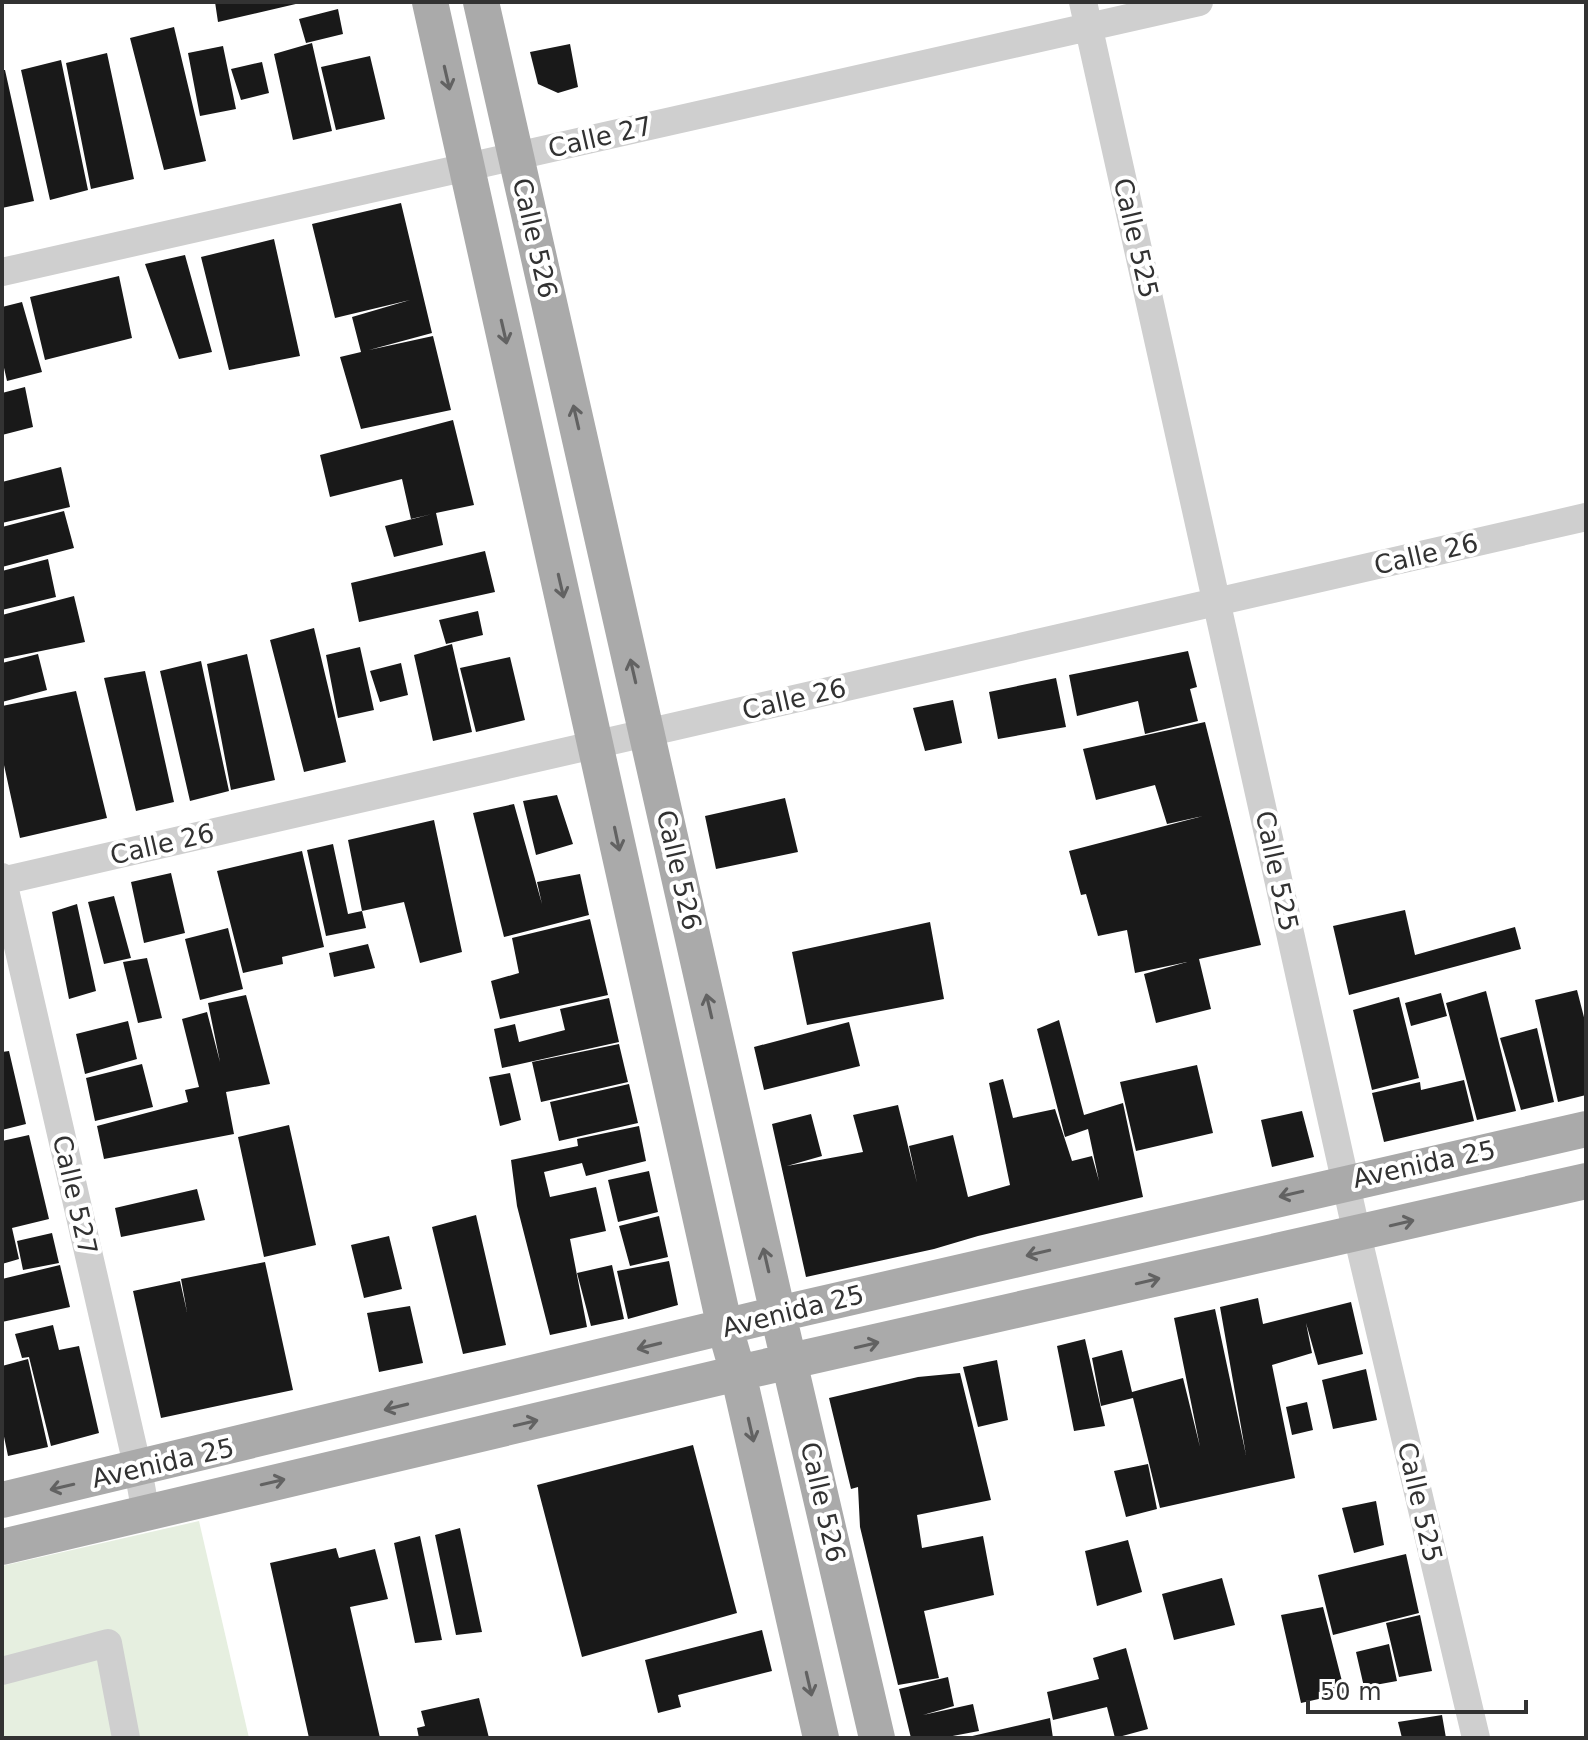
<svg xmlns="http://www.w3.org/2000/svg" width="1588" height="1740" font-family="'DejaVu Sans',sans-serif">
	<rect width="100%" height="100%" fill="#fff"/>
	<path fill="#e6efe0" d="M199,1521L249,1738H2V1566Z"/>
	<path fill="#191919" d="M215,2H300V3L218,22Z
		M338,9L343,34L306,43L299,19Z
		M174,27L206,161L164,170L130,38Z
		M312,43L332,131L293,140L274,54Z
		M570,44L578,87L558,93L538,84L530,52Z
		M223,46L236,109L200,116L188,53Z
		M107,53L134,179L91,189L66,63Z
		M370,56L385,119L336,130L321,67Z
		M61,60L88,190L50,200L21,70Z
		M262,62L269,93L241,100L231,69Z
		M2,70H5L34,201L2,208Z
		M401,203L432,333L369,350L433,336L451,410L361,429L340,357L361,352L352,317L410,300L335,318L312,224Z
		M274,239L300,356L229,370L201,257Z
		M185,255L212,352L179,359L145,264Z
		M119,276L132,338L45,360L30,297Z
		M22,302L42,372L7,381L2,359V307Z
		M25,387L33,427L2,435V393Z
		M453,420L474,505L436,513L443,545L394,557L385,526L432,514L411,519L402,479L330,497L320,455Z
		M61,467L70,507L2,523V482Z
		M64,511L74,548L2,567V527Z
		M485,551L495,592L359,622L351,583Z
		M48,559L56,597L2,610V571Z
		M74,596L85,642L2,659V615Z
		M478,611L483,635L446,644L439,620Z
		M314,628L346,762L304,772L270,640Z
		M452,644L472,732L433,741L414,655Z
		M360,647L374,710L338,718L326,655Z
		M1188,651L1197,687L1190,689L1198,721L1145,734L1138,701L1077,716L1069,675Z
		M38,654L47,690L2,702V663Z
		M247,654L275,780L231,790L207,664Z
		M510,657L525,720L476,732L460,668Z
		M201,661L229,791L190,801L160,671Z
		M401,663L408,695L380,702L370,671Z
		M145,671L174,802L136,811L104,678Z
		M1056,678L1066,727L998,739L989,692Z
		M76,691L107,818L20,838L2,756V706Z
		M953,700L962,743L925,751L913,708Z
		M1205,722L1261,945L1199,959L1211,1009L1156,1023L1144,974L1187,962L1135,973L1127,930L1098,936L1086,894L1081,895L1069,851L1203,816L1167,824L1155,785L1096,800L1083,749Z
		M557,795L573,844L536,855L523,801Z
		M785,798L798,852L716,869L705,816Z
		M514,804L542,904L537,882L580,874L589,915L504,937L473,813Z
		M434,820L462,952L420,963L404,902L362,911L348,840Z
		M333,844L348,914L362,911L366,928L326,936L307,850Z
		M302,851L324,947L282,957L283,964L243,973L217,871Z
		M171,873L185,933L144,943L131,882Z
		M114,896L131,958L104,964L88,902Z
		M77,904L96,991L69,999L52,912Z
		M1405,910L1415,955L1515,927L1521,949L1349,995L1333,926Z
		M590,919L608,995L500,1019L491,981L519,973L512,938Z
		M930,922L944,999L807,1025L792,952Z
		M228,928L243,989L200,1000L185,939Z
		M368,944L375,968L334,977L329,953Z
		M147,958L162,1018L138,1023L123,962Z
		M1577,990L1586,1025V1095L1558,1102L1535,1000Z
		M1486,991L1516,1111L1477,1120L1446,1003Z
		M1441,993L1447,1016L1411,1026L1405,1003Z
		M246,995L270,1084L226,1092L234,1134L104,1159L97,1126L188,1102L185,1090L199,1087L182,1019L207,1012L220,1062L208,1003Z
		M1399,997L1419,1078L1372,1090L1353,1010Z
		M609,998L619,1042L502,1068L494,1029L515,1024L519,1042L565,1030L560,1009Z
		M1059,1020L1084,1115L1123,1103L1143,1197L978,1236L934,1249L806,1277L772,1124L811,1114L822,1156L787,1166L863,1152L853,1115L898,1105L917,1183L909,1146L953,1135L968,1197L1010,1185L989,1083L1003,1079L1013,1118L1055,1109L1072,1161L1092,1156L1099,1181L1088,1129L1065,1137L1037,1029Z
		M128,1021L137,1059L85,1074L76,1034Z
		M849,1022L860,1066L764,1090L754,1047Z
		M1537,1028L1554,1102L1521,1110L1500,1038Z
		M619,1044L628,1082L541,1102L532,1062Z
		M9,1051L26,1124L2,1130V1052Z
		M142,1064L153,1107L95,1121L86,1078Z
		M1197,1065L1213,1133L1136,1151L1120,1082Z
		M510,1073L521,1120L500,1126L489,1077Z
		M1464,1080L1474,1121L1384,1142L1372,1093L1420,1082L1421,1090Z
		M629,1084L638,1123L559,1141L550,1102Z
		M1302,1111L1314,1157L1272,1167L1261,1120Z
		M289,1125L316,1245L264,1257L238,1137Z
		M639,1126L646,1161L586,1176L582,1163L544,1172L550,1197L596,1187L606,1231L570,1239L587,1327L550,1335L517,1206L511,1160L578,1146L577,1139Z
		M29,1135L49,1219L12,1228L19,1259L2,1264V1141Z
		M649,1171L658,1212L618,1222L608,1180Z
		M197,1189L205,1220L121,1237L115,1208Z
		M476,1215L506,1345L463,1354L432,1227Z
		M659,1216L668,1257L630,1266L619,1226Z
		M52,1233L59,1263L23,1270L17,1241Z
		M389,1236L402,1289L364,1298L351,1245Z
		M669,1261L678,1305L628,1319L617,1271Z
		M265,1262L293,1390L161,1418L133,1291L180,1281L187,1312L181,1279Z
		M60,1265L70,1307L2,1322V1279Z
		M612,1265L624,1319L591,1326L577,1273Z
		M1258,1298L1263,1324L1351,1302L1363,1354L1318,1365L1306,1323L1312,1353L1272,1365L1295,1478L1160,1508L1133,1398L1101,1406L1092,1358L1122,1350L1132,1392L1183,1378L1200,1447L1174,1318L1215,1309L1246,1455L1220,1307Z
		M410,1306L423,1363L379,1372L367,1313Z
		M53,1325L59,1350L79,1346L99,1433L51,1446L29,1357L22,1358L15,1334Z
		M1085,1339L1105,1426L1074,1431L1057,1346Z
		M28,1359L48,1447L8,1456L2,1427V1366Z
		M997,1360L1008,1420L978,1427L963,1367Z
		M1366,1369L1377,1420L1333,1429L1322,1380Z
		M960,1373L991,1500L917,1515L922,1548L983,1536L994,1595L924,1611L939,1678L898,1685L860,1527L858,1487L851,1489L829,1398L918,1377Z
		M1307,1402L1313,1430L1292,1435L1286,1407Z
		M693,1445L737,1613L582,1657L537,1485Z
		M1148,1464L1157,1509L1126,1517L1114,1471Z
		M1376,1501L1384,1545L1354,1553L1342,1508Z
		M460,1528L482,1632L456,1635L435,1535Z
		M420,1536L442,1640L415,1643L394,1543Z
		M1128,1540L1142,1592L1097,1606L1085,1551Z
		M336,1548L339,1558L375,1549L388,1599L350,1607L380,1738H309L270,1563Z
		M1406,1554L1419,1613L1333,1635L1318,1575Z
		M1222,1578L1235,1625L1174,1640L1162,1594Z
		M1323,1607L1345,1693L1301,1703L1281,1615Z
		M1420,1615L1432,1671L1399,1677L1386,1623Z
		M762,1630L772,1671L678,1695L681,1707L658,1713L645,1660Z
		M1389,1644L1397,1681L1364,1687L1356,1652Z
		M1126,1648L1148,1729L1115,1738L1107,1707L1053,1720L1047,1692L1099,1679L1093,1658Z
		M948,1677L954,1706L923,1715L973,1704L979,1731L942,1738H911L899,1689Z
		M479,1698L489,1738H419L417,1728L425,1726L421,1711Z
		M1442,1715L1446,1738H1402L1398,1722Z
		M1050,1718L1053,1738H968V1737Z"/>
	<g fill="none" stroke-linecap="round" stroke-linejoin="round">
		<path stroke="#cfcfcf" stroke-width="28" d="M1083,2L1357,1234L1476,1738
			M2,272L1199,2
			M2,877L138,1469L146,1514
			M2,881L1586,517
			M2,1671L108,1643L126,1738"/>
		<path stroke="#aaa" stroke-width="36" d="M430,2L725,1328L738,1373L821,1738
			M481,2L778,1314L877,1738
			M2,1500L778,1314L1586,1129
			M2,1547L738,1373L1586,1181"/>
	</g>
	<defs><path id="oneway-shaft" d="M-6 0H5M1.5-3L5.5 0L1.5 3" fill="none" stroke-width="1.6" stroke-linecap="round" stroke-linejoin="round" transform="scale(2)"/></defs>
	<g stroke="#626262">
		<use href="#oneway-shaft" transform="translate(447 78) rotate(77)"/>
		<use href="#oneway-shaft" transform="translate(504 332) rotate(77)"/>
		<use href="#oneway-shaft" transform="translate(576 417) rotate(-103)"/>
		<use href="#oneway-shaft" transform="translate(561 586) rotate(77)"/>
		<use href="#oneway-shaft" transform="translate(633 671) rotate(-103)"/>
		<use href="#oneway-shaft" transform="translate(617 839) rotate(78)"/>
		<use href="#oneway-shaft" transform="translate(709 1006) rotate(-103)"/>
		<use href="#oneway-shaft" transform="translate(1291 1194) rotate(167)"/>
		<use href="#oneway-shaft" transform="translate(1402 1223) rotate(-13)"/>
		<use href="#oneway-shaft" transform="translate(1038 1253) rotate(167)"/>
		<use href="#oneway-shaft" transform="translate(766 1260) rotate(-103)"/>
		<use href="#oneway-shaft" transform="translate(1148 1281) rotate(-13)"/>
		<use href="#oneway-shaft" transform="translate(867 1345) rotate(-13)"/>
		<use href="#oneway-shaft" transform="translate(649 1346) rotate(166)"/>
		<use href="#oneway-shaft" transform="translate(396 1407) rotate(166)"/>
		<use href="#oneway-shaft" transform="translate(526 1423) rotate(-13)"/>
		<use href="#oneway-shaft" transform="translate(751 1430) rotate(77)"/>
		<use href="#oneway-shaft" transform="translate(273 1482) rotate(-13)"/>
		<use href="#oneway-shaft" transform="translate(62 1487) rotate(167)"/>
		<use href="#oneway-shaft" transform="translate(809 1684) rotate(77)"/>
	</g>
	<g text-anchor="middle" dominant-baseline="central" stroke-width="8" stroke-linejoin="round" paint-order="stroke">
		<g font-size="26" fill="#323232" stroke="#fff">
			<text transform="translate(600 137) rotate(-13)">Calle 27</text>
			<text transform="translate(535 238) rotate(77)">Calle 526</text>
			<text transform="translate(1136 238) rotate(77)">Calle 525</text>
			<text transform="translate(1426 554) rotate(-13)">Calle 26</text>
			<text transform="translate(794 699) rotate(-13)">Calle 26</text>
			<text transform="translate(162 844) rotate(-13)">Calle 26</text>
			<text transform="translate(679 870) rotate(77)">Calle 526</text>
			<text transform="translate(1277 871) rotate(78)">Calle 525</text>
			<text transform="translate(1424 1164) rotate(-12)">Avenida 25</text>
			<text transform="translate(75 1195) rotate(77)">Calle 527</text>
			<text transform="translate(793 1311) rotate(-14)">Avenida 25</text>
			<text transform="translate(163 1463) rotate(-13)">Avenida 25</text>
			<text transform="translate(823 1502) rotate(77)">Calle 526</text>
			<text transform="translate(1420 1502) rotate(77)">Calle 525</text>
		</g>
	</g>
	<rect width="1588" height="1740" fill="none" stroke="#323232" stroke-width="8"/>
	<path d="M1308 1700v12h218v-12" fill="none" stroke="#323232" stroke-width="4"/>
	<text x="1320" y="1700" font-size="24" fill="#323232" stroke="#ffffff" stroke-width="6" paint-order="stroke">50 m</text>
</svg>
